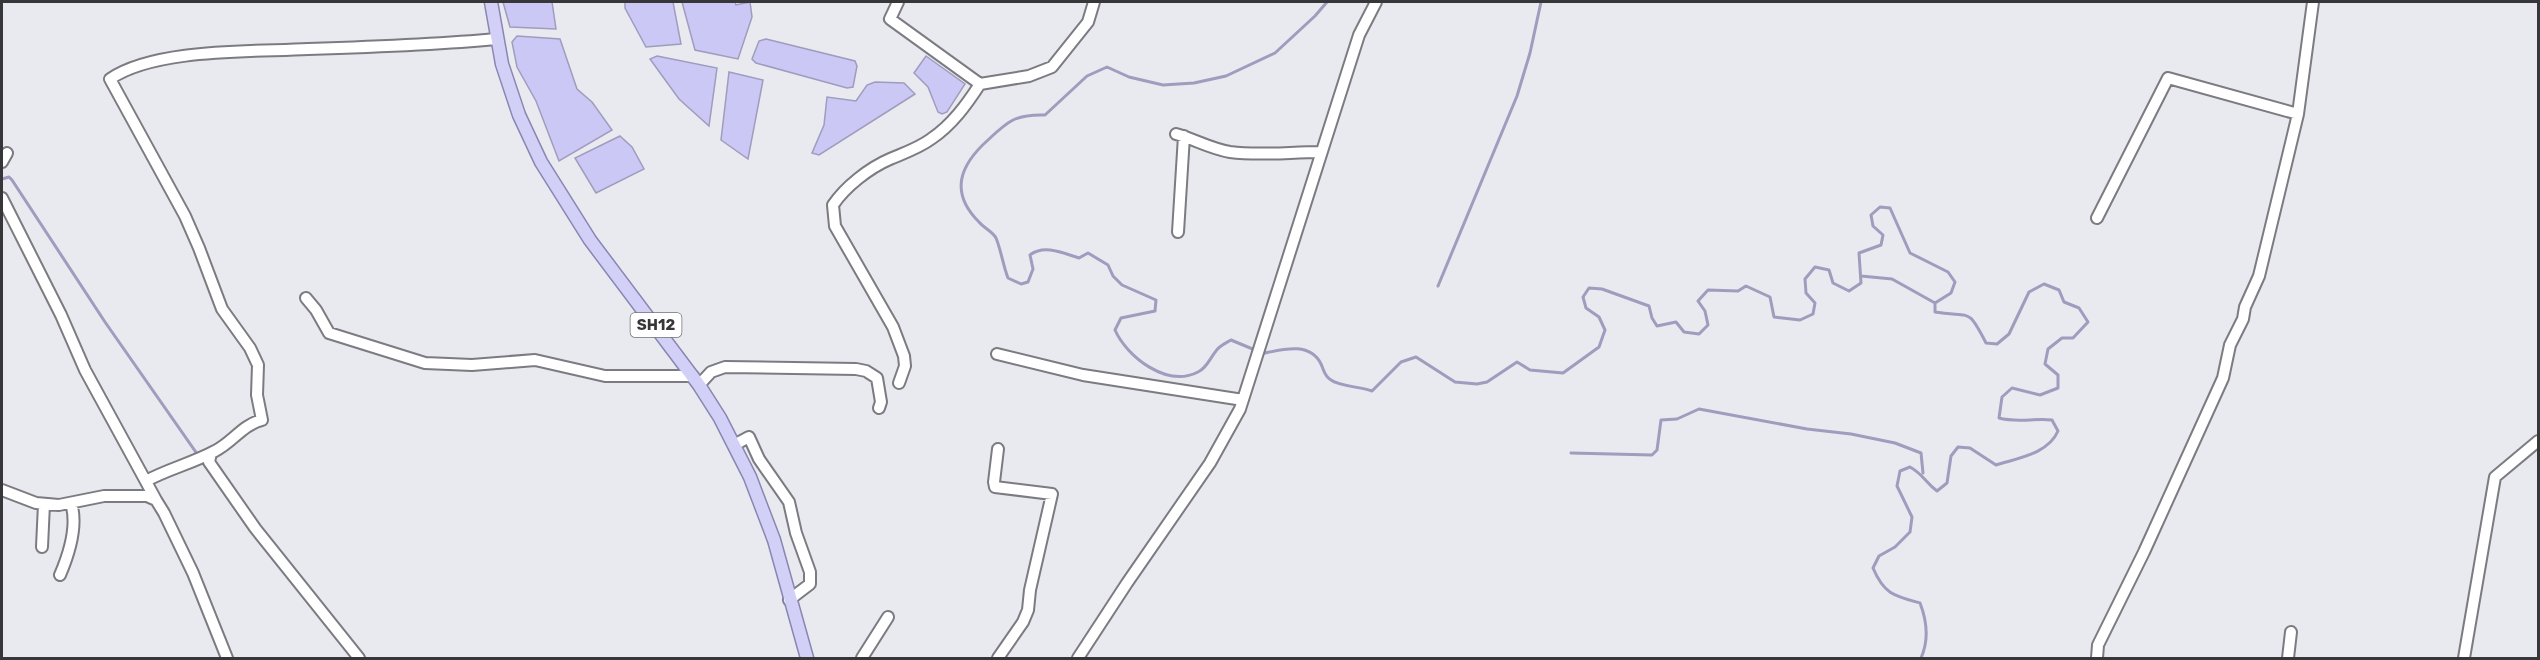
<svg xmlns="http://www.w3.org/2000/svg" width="2540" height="660" font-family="Rubik,sans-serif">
	<rect width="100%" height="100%" fill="#e9e9f0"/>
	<path fill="#cbc8f5" stroke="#9f9cbd" stroke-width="1.5" d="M503,2H552L556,29L510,27Z
		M625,2H673L681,44L646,47L625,8Z
		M682,2H735L736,5L750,2L752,17L738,59L695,50Z
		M517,36L560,39L577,89L592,102L612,130L559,161L536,101L517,67L512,42Z
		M766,39L855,61L857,66L853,87L847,88L756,63L752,59L759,41Z
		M657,56L717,68L709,126L679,99L650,59Z
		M926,56L965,84L947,112L942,114L938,112L928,87L914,73Z
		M729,72L763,80L748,159L721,140Z
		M875,82L904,83L915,94L819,155L812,153L824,125L827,97L856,101L867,85Z
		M620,136L632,147L644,169L596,193L575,158Z"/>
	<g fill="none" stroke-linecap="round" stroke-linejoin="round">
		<path stroke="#9f9cbd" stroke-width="3" d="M2,179L9,177L12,180L105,322L244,521
			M1861,276L1892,279L1935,303
			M1438,286L1517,96L1530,53L1541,2
			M1255,350L1231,340C1226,343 1219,346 1216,351C1210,358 1207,368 1198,372C1167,388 1127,357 1115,330L1121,318L1155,311L1156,300L1122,285L1113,276L1108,265L1088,253L1079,258C1063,253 1044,244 1030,255L1033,269L1028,282L1021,284L1008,278C1003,265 1001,250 996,238C993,232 984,228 979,222C949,192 960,165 988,140C1008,121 1016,114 1045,115L1087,76L1107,67L1129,77L1163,85L1194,83L1226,76L1275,53L1315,16L1327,2
			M1261,352L1265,353C1284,349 1310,342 1321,364C1324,370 1324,376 1331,380C1339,386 1361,387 1372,391L1401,362L1416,357L1455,382L1477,384L1487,382L1517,362L1530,370L1563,373L1599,347L1605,330L1599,317L1586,308L1583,297L1589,288L1602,289L1649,306L1652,318L1657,326L1676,322L1684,332L1699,334L1708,325L1705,311L1698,301L1708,290L1738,291L1746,286L1770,297L1774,317L1800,320L1813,314L1815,303L1806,293L1805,279L1815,267L1829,270L1833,283L1849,291L1861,283L1859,253L1881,245L1883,235L1873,226L1871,215L1880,207L1890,208L1910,253L1948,272L1955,282L1951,293L1935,303V312C1971,318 1967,306 1986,343L1997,344L2009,334L2029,292L2044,284L2059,290L2064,302L2079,308L2088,322L2073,338H2062L2048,349L2045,364L2058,375V388L2040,395L2012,388L2002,397L1999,418C2017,423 2034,418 2052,420L2058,431C2048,454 2018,458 1996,465L1970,448L1958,447L1951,456L1947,483L1937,491C1925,482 1924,475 1910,467L1900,471L1897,486L1912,517L1910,532L1895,547L1879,556L1873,568C1884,594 1894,596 1920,603C1927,621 1929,640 1921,658
			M1571,453L1652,455L1657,450L1661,420L1677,419L1699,409L1807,429L1851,434L1895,443L1921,453L1923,473"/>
		<defs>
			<path id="minor" d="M898,2L890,19L980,84
				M1176,134C1194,139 1211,149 1230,152C1260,156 1290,152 1320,152
				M2,162L7,153
				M2,198L61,315L85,370L156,500
				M2097,218L2168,78L2298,114L2313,2
				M1178,232L1184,136
				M306,298L316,310L329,333L425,363L472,365L535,360L605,376H693
				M997,354L1083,375L1243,400
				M899,383L905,366L904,356L893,327L835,226L833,205C845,187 869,168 890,159C904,153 919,148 931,139C952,125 967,104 980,84L1029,76L1052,67L1088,22L1094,2
				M699,385L711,372L725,367L856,369L866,371L877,378L881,402L879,408
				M734,445L749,437L759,459L789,502L796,533L810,572V584L789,600
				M998,449L994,482L995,487L1052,494L1030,590L1028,610L1023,622L998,658
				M211,453L209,462L255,528L359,658
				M146,481C168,469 193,463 215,451C233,442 242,425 262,420L257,395L258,365L250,348L222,309L199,248L185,216L110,79C155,48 253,52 308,49C371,47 434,45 496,39
				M2,490L36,503L59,505L104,496H147L156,500L164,513L193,573L227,658
				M42,547L44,504
				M60,575C69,554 78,525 71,503
				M862,658L888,617
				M1078,658L1127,583L1210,463L1240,409L1359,35L1376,2
				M2097,658L2098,645L2144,552L2223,378L2230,345L2243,319L2245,307L2259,276L2298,114
				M2288,658L2291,632
				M2464,658L2495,477L2538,441"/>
			<path id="major" d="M491,2L502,64L519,115L541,162L590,240L699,385L720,418L750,477L774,540L807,658"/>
		</defs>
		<use href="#minor" stroke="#7b7b81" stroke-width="14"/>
		<use href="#major" stroke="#8986b1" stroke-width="15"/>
		<use href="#minor" stroke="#fff" stroke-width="10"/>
		<use href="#major" stroke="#d3d0f7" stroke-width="12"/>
	</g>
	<g text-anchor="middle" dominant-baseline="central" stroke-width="5" stroke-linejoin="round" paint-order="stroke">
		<rect fill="#fff" stroke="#737374" stroke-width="1.5" x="630.5" y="313" width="51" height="24" rx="4.5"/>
		<g font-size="15" font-weight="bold" fill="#373739">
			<text x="656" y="325">SH12</text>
		</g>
	</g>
	<rect width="2540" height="660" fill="none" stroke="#373739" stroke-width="6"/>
</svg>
